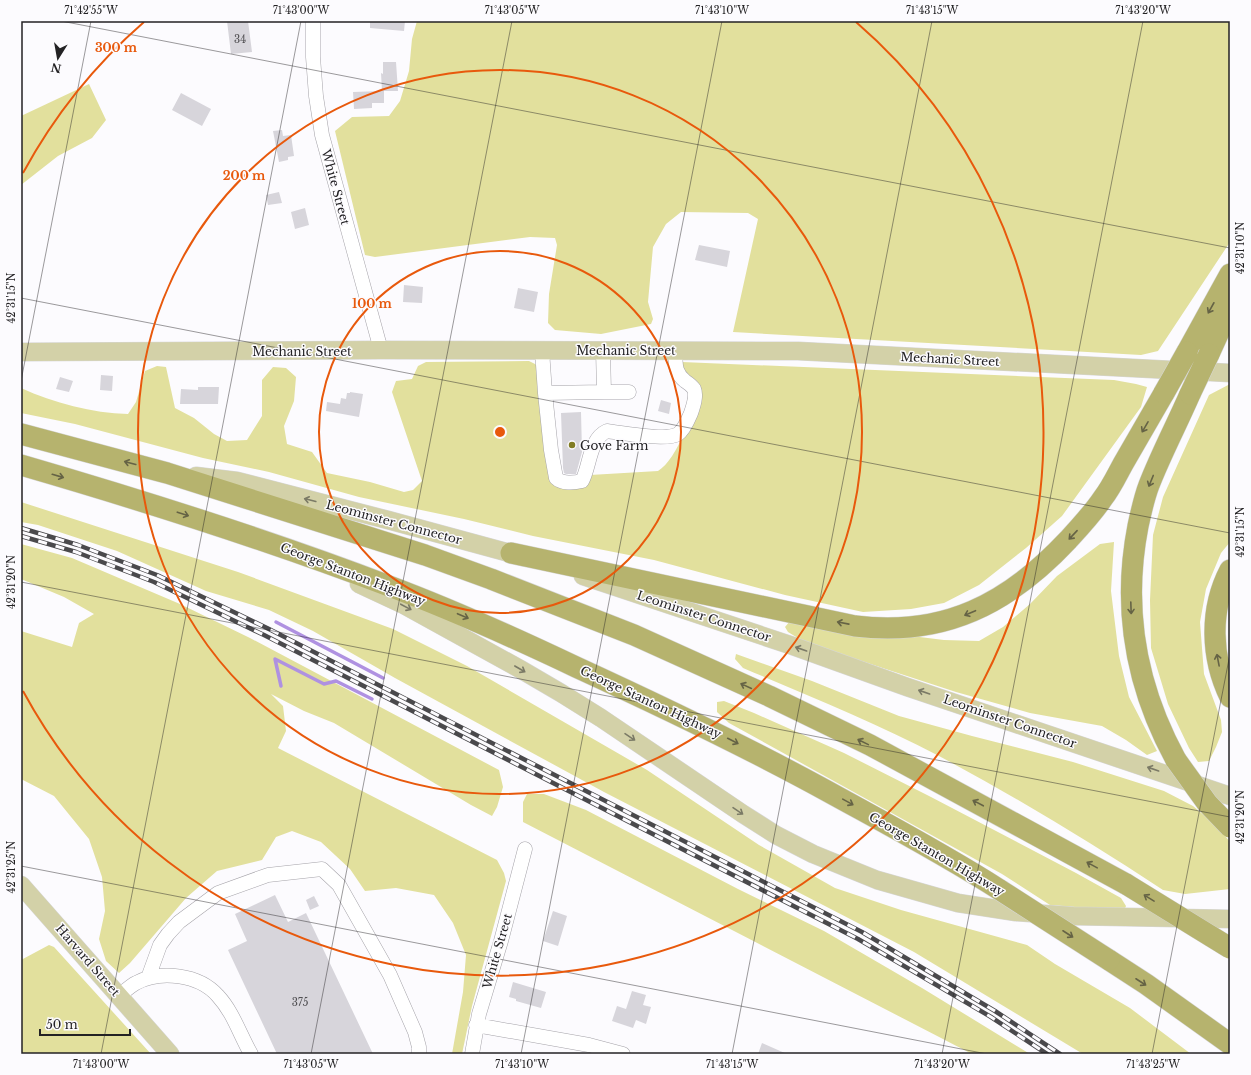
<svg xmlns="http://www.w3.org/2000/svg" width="1251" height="1075" font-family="'Libre Baskerville',serif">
	<rect width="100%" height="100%" fill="#fcfbfe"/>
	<path fill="#e2e09d" d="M417,21H1230V242L1158,351L1141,355L733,332L758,219L748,213L681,212L666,224L653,247L648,302L653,319L651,324L601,334L555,330L548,323L549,294L557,245L555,238L530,237L375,257L365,255L335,131L352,117L389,116L400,101L409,71L412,39Z
		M89,84L106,120L92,138L58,156L21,185V116Z
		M529,361L535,364L538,367L553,479L590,475L658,471C678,459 693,411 701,389L697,381L683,371L682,362L1114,380L1136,384L1147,387L1141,407L1062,516L1026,548L979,585L944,603L911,609L863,612L785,595L654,560L533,536L464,519L359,497L269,472L203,458L75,424L21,413V388C54,403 92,413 128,414L136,402L145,371L157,366L166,367L175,408L194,418L214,434L227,441L247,440L262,416V380L273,367L286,368L296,377L294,401L284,426L287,444L312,452L327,473L370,482L404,492L413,490L422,481L392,392L396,381L412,379L418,366L426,362Z
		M1230,384V542L1221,553L1206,589L1200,622L1204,674L1221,720L1222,732L1216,747L1209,761L1198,762L1189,748L1168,704L1151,648L1150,600L1153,535L1163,497L1209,395Z
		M21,502L238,572L393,629L467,666L647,770L759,845L835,888L901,910L1027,945L1055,964L1130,1008L1191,1054H1083L914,952L604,792L395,678L313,631L269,610L206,591L117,551L38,525L21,522Z
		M1114,542L1111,591L1119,656L1129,697L1157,751L1147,755L1126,740L1102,726L1030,713L956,692L806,643L788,632L785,627L790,621L944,640L979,641L1003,627L1030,604L1057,576L1100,544Z
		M21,544L72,558L180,604L250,638L499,770L503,787L497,807L492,816L471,805L334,723L304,711L271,694L283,706L286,731L278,748L497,860L504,873L506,881L472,1006L462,1054H452L463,992L466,955L453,923L434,895L396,888L365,891L350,869L321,842L292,831L276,837L262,860L217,871L186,898L130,963L119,973L106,961L99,939L105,911L102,877L89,839L54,796L21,779V631L72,647L79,623L94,614L64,597L21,579Z
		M736,654L812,681L899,716L972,736L1073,762L1164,791L1193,806L1217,826L1230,842V889L1185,894L1163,890C1090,842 1016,797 939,756C876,723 809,696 743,668L735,659Z
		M724,701L754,713L844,753L931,797L1076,873L1121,898L1126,906L1124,911L1050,905L1002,874L729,723L717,712V702Z
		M527,794H544L586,810L738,889L824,931L922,988L1030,1054H972L523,822V802Z
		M49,945L54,947L151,1054H21V960Z"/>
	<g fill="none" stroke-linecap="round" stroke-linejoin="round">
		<path stroke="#af91e1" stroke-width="3.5" d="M276,622L383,678
			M281,686L275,659L324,684L336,681L372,699"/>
	</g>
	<path fill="#d7d5db" d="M227,21H248L252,52L231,54Z
		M370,21H405L404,31L370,28Z
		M383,62H396L398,91H384V103H372V108L354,109L353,92L382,91L381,73L383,74Z
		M181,93L211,109L202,126L172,110Z
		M282,130L283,136L291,135L294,156L288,157V160L279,162L273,131Z
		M279,192L282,203L268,205L266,195Z
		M305,208L309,225L295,229L291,212Z
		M699,245L730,251L727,267L695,260Z
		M404,285L423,287L422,303L403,302Z
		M518,288L538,292L534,312L514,308Z
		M101,375L113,376L112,391L100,390Z
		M60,377L73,381L69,392L56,389Z
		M198,387H219L218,404H180L181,389L198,390Z
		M350,392L363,394L359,417L326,411L327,402L340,404L341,398L346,399L347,393H350Z
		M661,400L671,403L669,414L658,411Z
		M581,412L582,452L576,474H566L564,473L563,468L561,413Z
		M275,895L288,922L306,913L373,1054H277L228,950L247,941L235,914Z
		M314,896L319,906L310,910L306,900Z
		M553,911L567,916L558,946L543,941Z
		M513,982L546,992L541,1008L516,1001V999L509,997Z
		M632,991L646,995L643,1005L651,1007L646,1024L636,1020L633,1028L612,1021L617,1006L626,1009Z
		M762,1043L787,1054H758Z"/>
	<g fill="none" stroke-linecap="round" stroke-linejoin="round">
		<defs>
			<path id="minor" d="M313,21V57L316,96L322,135L381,350
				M542,350L545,393L604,392L603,350
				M604,392H629
				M545,393L551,450L556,478C562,484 574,483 582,481C590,467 589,439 607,431C622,433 667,441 678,434C684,430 688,420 691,413C693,407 697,396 694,389C692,386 688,383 685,381C674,372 676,364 675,350
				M148,978L160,945L168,934L179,922L218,893L268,875L322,869L339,885L390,975L415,1032L419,1047V1054
				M119,996C124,992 130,986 136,983C160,970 199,974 218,996C233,1012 240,1035 251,1054
				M476,1025L589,1045L623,1054
				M472,1054L479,1014L501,941L525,849"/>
			<path id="major" d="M21,352L381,350L798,351L1230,373
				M196,476L237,481L388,520L524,557
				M583,576L793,646L907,687L1230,796
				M359,584L404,605L520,669L561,693L601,718L743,814L776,835L813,854L877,880L958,903L1016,912L1073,916L1230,919
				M21,885L170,1054"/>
			<path id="highway" d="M1187,352L1230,274
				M1209,354L1230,308
				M21,434L167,473L425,555L491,579L634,635L769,696L870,745L1126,884
				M21,465C145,501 268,540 389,586C453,610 515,638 576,667C661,706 745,746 827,791C885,823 944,854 1000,890
				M511,553L855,626C944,637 1008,604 1068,540C1080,527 1093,513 1103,498C1111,488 1117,475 1123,464C1137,440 1150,417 1164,393
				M1230,570C1209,610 1211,658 1230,697
				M1176,760C1136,687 1122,608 1138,526C1141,512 1144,498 1149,485C1161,454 1177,424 1190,394
				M1109,960L1146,984L1230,1044"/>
		</defs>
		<use href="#minor" stroke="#a5a3a9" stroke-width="15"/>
		<use href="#major" stroke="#d7d7d8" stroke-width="19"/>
		<use href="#highway" stroke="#d7d7d8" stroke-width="22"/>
		<use href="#minor" stroke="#fff" stroke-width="14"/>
		<use href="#major" stroke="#d3d1a8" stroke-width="18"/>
		<use href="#highway" stroke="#b6b36e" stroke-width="21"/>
		<defs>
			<path id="rail" d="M21,528L78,545L157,575L267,628L862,932L995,1011L1060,1054
				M21,536L76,552L154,582L264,635L858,939L991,1017L1047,1054"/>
		</defs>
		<use href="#rail" stroke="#4a494c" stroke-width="4.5"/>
		<use href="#rail" stroke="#fcfbfe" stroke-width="3" stroke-dasharray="9" stroke-linecap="butt"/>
		<defs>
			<path id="highway-bridge" d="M1164,393L1187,352
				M1190,394L1209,354
				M1176,760L1207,803L1230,827
				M1126,884L1230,948
				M1000,890L1109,960"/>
		</defs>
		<use href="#highway-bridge" stroke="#d7d7d8" stroke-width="22" stroke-linecap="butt"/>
		<use href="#highway-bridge" stroke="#b6b36e" stroke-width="21"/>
	</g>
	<defs><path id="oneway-shaft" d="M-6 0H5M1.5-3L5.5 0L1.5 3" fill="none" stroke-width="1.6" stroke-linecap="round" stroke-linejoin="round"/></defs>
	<g stroke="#656345">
		<use href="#oneway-shaft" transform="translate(1211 308) rotate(119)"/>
		<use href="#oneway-shaft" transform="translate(1145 427) rotate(120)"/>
		<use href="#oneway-shaft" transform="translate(130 463) rotate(-165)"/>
		<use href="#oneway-shaft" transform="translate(58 476) rotate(16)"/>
		<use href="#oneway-shaft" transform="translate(1151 481) rotate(112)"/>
		<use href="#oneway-shaft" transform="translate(183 514) rotate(18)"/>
		<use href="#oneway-shaft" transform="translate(1073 535) rotate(133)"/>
		<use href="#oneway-shaft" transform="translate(1131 608) rotate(88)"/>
		<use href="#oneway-shaft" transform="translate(970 613) rotate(157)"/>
		<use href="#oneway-shaft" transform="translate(463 616) rotate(23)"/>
		<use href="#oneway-shaft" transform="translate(843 623) rotate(-169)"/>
		<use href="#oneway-shaft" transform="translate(1218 660) rotate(-101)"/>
		<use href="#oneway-shaft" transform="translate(746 686) rotate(-155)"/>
		<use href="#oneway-shaft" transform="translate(733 741) rotate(27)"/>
		<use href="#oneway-shaft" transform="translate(863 742) rotate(-154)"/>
		<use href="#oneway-shaft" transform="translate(848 802) rotate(29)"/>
		<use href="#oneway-shaft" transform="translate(978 803) rotate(-152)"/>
		<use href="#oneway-shaft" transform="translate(1092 865) rotate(-151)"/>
		<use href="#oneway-shaft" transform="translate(1149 898) rotate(-148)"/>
		<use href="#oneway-shaft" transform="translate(1068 934) rotate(33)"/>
		<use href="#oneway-shaft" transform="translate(1141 982) rotate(33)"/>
	</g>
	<g stroke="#7b7a66">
		<use href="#oneway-shaft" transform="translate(310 500) rotate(-166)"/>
		<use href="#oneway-shaft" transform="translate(406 607) rotate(28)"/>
		<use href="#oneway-shaft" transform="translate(801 649) rotate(-161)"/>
		<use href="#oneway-shaft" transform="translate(520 669) rotate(30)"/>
		<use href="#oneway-shaft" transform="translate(924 692) rotate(-161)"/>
		<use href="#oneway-shaft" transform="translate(630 737) rotate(34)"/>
		<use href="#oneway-shaft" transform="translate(1153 769) rotate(-161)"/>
		<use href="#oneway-shaft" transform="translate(738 811) rotate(34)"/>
	</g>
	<path fill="none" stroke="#232224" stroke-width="1" stroke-opacity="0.45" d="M61,21L1230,248M21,298L1230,533M21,381L91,21M21,582L1230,817M21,866L987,1054M101,1054L301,21M311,1054L512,21M521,1054L722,21M732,1054L932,21M942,1054L1143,21M1152,1054L1230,654"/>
	<g fill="none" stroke="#e8590c" stroke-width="2">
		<circle cx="500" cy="432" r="181"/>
		<circle cx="500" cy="432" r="362"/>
		<path d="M23 173A543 543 0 0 1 144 22M856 22A543 543 0 1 1 23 691"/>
	</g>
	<circle fill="#817c23" stroke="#fcfbfe" stroke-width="1.5" cx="572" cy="445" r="4"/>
	<g text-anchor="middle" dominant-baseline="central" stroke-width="3" stroke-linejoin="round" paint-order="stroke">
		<g font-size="10" fill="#504f52">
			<text x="240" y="39">34</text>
			<text x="300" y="1002">375</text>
		</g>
		<g font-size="12" fill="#232224" stroke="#fcfbfe">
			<text transform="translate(336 187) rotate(75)">White Street</text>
			<text x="626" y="350">Mechanic Street</text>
			<text x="302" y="351">Mechanic Street</text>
			<text transform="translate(950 359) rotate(3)">Mechanic Street</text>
			<text transform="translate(394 522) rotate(15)">Leominster Connector</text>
			<text transform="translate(353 574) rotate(21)">George Stanton Highway</text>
			<text transform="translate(704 616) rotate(18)">Leominster Connector</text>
			<text transform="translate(651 702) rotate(25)">George Stanton Highway</text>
			<text transform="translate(1010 721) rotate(19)">Leominster Connector</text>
			<text transform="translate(937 854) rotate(30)">George Stanton Highway</text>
			<text transform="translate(497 951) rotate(-74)">White Street</text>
			<text transform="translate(88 960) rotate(49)">Harvard Street</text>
		</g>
		<g font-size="12" fill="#232224" stroke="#fcfbfe" text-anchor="start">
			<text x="580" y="445">Gove Farm</text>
		</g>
	</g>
	<circle cx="500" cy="432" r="6" fill="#e8590c" stroke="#fcfbfe" stroke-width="2"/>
	<g font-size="12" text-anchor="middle" font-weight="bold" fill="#e8590c" stroke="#fcfbfe" stroke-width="3" stroke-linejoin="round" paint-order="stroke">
		<text x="116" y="52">300 m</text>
		<text x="244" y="180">200 m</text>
		<text x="372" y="308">100 m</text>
	</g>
	<rect width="1251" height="1075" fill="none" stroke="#fcfbfe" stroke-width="44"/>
	<g transform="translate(58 58) rotate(191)" stroke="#fcfbfe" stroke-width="3" paint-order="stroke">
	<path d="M0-3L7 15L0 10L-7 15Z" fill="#232224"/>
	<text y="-6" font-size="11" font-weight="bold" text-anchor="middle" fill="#232224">N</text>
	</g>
	<path d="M40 1029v6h90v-6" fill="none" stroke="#232224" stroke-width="2"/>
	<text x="46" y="1029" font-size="12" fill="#232224" stroke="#fcfbfe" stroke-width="3" paint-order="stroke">50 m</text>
	<rect x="22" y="22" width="1207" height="1031" fill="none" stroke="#232224" stroke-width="1.5"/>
	<g font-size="10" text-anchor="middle" fill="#232224">
		<text x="91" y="14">71°42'55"W</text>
		<text x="301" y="14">71°43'00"W</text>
		<text x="512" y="14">71°43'05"W</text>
		<text x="722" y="14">71°43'10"W</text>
		<text x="932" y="14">71°43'15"W</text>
		<text x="1143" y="14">71°43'20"W</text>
		<text transform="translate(1240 248) rotate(-90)" y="4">42°31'10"N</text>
		<text transform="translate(11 298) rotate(-90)" y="4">42°31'15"N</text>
		<text transform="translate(1240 532) rotate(-90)" y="4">42°31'15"N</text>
		<text transform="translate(11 582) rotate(-90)" y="4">42°31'20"N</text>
		<text transform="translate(1240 817) rotate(-90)" y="4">42°31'20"N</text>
		<text transform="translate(11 867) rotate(-90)" y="4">42°31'25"N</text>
		<text x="101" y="1068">71°43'00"W</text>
		<text x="311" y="1068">71°43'05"W</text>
		<text x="522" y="1068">71°43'10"W</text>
		<text x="732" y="1068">71°43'15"W</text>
		<text x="942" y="1068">71°43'20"W</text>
		<text x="1153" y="1068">71°43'25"W</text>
	</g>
</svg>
